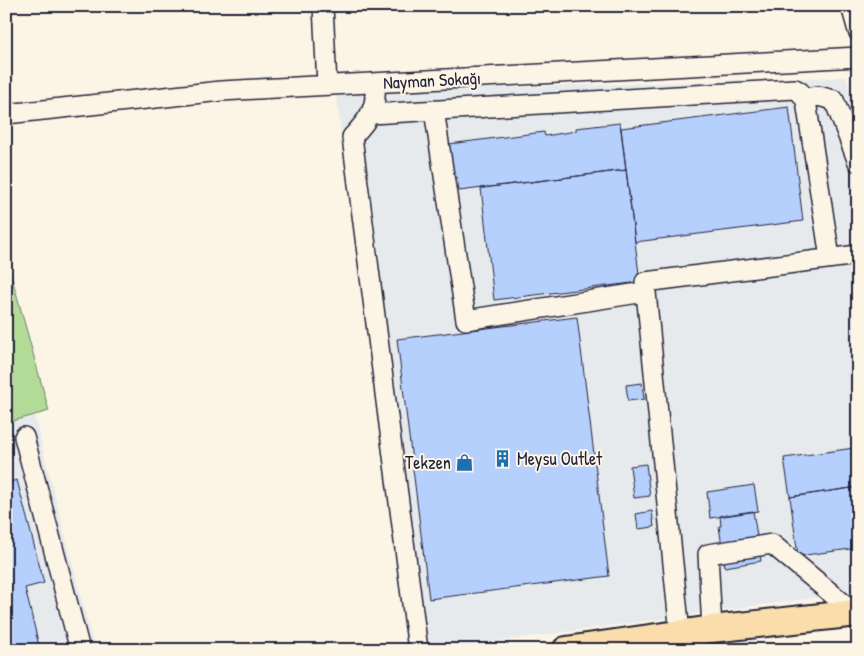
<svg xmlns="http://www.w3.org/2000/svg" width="864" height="656" font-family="'Patrick Hand',sans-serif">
	<rect width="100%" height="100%" fill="#fcf5e5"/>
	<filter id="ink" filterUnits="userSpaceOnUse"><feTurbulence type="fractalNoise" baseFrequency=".02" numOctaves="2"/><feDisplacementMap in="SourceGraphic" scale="10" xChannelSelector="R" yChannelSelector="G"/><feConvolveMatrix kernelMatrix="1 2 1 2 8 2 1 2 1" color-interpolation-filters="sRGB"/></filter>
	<g filter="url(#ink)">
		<path fill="#e7eaec" d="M846,77L858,109V592L435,650H406L336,93Z
			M34,415L95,650H6V423Z"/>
		<path fill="#b2db98" stroke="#6a7e6a" d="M6,256L49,411L6,423Z"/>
		<path fill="#b6d0fe" stroke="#22223b" d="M789,107L803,221L635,242L621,128Z
			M620,123L626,170L459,191L457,177H454L449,144L544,132L545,136L576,131V128Z
			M626,170L640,282L494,300L481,188Z
			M577,317L609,576L429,599L397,339Z
			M642,383L644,399L628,401L626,385Z
			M854,448L858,487L790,497L784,458Z
			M646,464L650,496L634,498L630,466Z
			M17,480L44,583L25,588L40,650H6V483Z
			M754,485L758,511L710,518L707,492Z
			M858,487V548L798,556L790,497Z
			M652,511L654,527L638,529L636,514Z
			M753,511L761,561L725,567L719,526H721L720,516Z"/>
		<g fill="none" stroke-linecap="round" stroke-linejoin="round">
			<defs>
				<path id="minor" d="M323,6L327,85
					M851,6L858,31
					M374,83C379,107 368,120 352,137L418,650
					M805,98L818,96L834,100L858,162
					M434,110L466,320L645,292
					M6,114L221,91L858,57
					M371,114L795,89L800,92L806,101L830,258
					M24,437L80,650
					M712,629L708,554L772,544L856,614
					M680,634L645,282L858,255"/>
				<path id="highway" d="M566,650L712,629L858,613"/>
			</defs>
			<use href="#minor" stroke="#22223b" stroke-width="22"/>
			<use href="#highway" stroke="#22223b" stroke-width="30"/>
			<use href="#minor" stroke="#fcf5e5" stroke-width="19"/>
			<use href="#highway" stroke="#faddab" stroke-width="26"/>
		</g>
	</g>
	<defs>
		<symbol id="building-bare" viewBox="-9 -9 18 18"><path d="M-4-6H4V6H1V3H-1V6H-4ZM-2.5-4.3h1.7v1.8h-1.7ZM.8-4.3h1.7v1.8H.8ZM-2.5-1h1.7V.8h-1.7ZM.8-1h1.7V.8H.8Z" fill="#1f6fb2" stroke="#fcf5e5" stroke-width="2.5" paint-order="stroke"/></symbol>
		<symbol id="shop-bare" viewBox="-9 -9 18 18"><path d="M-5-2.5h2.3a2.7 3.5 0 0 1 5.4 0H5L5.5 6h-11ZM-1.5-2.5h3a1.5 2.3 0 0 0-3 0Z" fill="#1f6fb2" stroke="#fcf5e5" stroke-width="2.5" paint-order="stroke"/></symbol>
	</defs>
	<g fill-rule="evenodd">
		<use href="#building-bare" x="490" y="446" width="25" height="25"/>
		<use href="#shop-bare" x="452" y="450" width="25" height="25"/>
	</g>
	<g text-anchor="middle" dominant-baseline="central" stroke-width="4" stroke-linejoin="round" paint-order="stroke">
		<g font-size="18" fill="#22223b" stroke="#fcf5e5">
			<text transform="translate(432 80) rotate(-3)">Nayman Sokağı</text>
		</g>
		<g font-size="18" fill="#22223b" stroke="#fcf5e5" text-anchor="start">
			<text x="517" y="458">Meysu Outlet</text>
			<text x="451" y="462" text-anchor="end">Tekzen</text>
		</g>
	</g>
	<rect width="864" height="656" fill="none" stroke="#fcf5e5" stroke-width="25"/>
	<rect x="12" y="12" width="839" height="631" fill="none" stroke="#22223b" stroke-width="2" filter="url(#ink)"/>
</svg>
